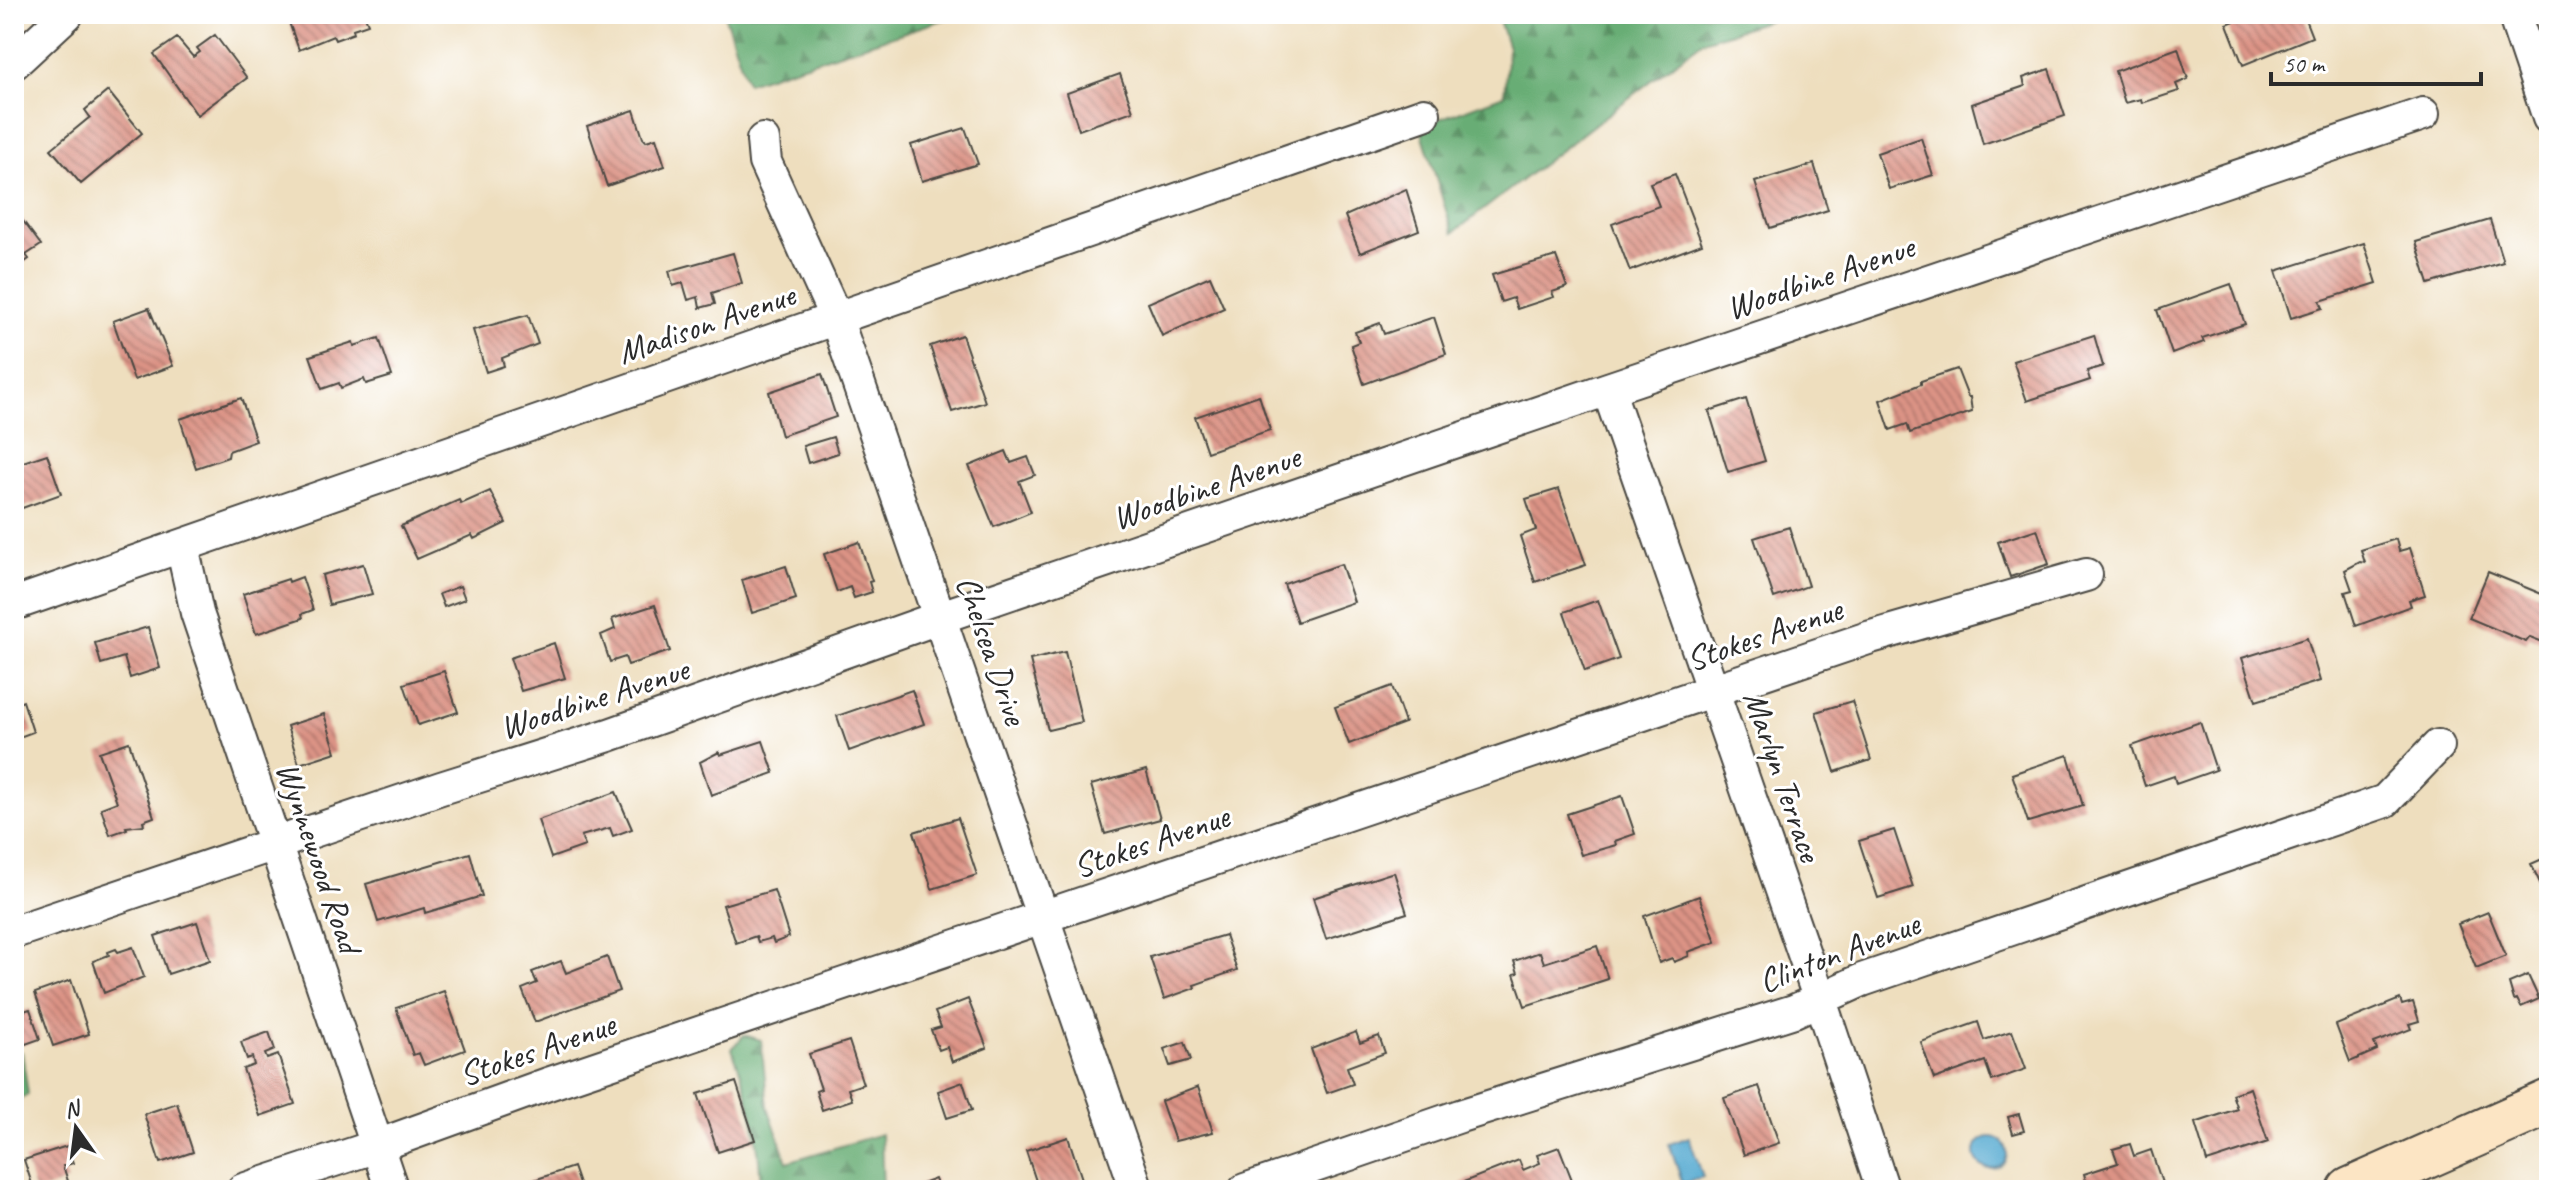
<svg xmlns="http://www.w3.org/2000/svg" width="2563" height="1204" font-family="Caveat,sans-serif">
	<defs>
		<pattern id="forest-firs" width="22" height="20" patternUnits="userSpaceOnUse" patternTransform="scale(2)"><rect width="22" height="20" fill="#67ad74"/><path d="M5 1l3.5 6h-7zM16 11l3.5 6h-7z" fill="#558d5f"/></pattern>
		<pattern id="building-back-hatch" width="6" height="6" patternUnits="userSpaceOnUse" patternTransform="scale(2)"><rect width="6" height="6" fill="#db9385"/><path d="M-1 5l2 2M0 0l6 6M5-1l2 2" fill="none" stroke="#b2786d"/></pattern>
	</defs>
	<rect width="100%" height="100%" fill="#fff"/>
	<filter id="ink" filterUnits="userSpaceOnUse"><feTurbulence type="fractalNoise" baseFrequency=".0125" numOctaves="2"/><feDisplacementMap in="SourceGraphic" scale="16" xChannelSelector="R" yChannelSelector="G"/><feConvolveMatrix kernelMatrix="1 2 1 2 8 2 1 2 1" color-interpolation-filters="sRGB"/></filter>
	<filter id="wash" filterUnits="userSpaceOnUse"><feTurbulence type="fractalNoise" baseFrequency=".006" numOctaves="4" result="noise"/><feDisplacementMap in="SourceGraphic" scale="32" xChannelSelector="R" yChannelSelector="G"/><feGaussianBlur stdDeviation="1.8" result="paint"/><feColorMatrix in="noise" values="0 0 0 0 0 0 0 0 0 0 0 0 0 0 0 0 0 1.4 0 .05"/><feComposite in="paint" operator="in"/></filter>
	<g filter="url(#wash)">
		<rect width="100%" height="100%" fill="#eedebe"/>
		<path fill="url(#forest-firs)" stroke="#496c50" stroke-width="2" d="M724,14H961L747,83Z
			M1497,14H1788L1703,41L1453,233L1420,126L1504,95L1508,48Z
			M744,1035L761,1040L768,1107L787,1162L881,1134L883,1190H761C759,1137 751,1098 732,1049Z
			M14,1052H22L28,1094L14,1103Z"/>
		<path fill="#53a9d0" stroke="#3f6a7e" stroke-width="2" d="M1689,1137L1703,1177L1683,1184L1669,1144Z
			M1975 1153a16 16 0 1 1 32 0a16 16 0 1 1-32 0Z"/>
		<g id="blocks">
			<path fill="url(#building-back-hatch)" d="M286,14H364L368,24L353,29L354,33L335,40L333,36L299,50Z
				M2251,14H2303L2312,37L2243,65L2227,24Z
				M215,35L247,78L197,115L154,54L177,38L193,57L200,52L197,48Z
				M2178,48L2188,79L2176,84L2179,91L2142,103L2141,99L2125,103L2115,71Z
				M2049,69L2065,116L1983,144L1972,104L2025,86L2023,78Z
				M1120,74L1133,111L1079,130L1067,93Z
				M108,91L142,133L81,184L51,149L90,117L85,110Z
				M634,110L643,138L646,141L656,138L665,166L607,186L587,126Z
				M965,128L978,164L922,181L911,145Z
				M1921,138L1933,175L1889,189L1877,153Z
				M1814,164L1828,210L1770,228L1755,182Z
				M1675,174L1702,244L1630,271L1612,224L1659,206L1650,183Z
				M1406,189L1419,230L1360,253L1345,216Z
				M14,209L41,245L26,255L29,259L14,270Z
				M2490,220L2503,262L2429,284L2416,242Z
				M2364,243L2377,283L2320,301L2323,308L2291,318L2276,271Z
				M733,253L742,283L712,293L715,304L700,308L698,297L688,300L683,283L673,286L669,271Z
				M1556,256L1567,287L1552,292L1554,297L1517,309L1513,298L1501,302L1492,275Z
				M1210,276L1224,308L1162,336L1148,303Z
				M2231,284L2245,324L2202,338L2204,342L2172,354L2157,310Z
				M149,308L173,366L134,380L113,321Z
				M528,315L538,344L502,358L504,366L486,372L473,330Z
				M1434,317L1446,354L1364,384L1351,345L1359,342L1355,332L1380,323L1384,334Z
				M962,335L985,402L952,412L930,346Z
				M2094,335L2103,366L2087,371L2090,380L2027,401L2013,361Z
				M379,338L392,376L366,384L364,379L341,388L339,383L322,389L310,356L353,342L354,346Z
				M1957,369L1968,397H1970L1972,412L1910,433L1907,424L1890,430L1880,400L1921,384V381Z
				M822,374L836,417L781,436L769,392Z
				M1259,395L1270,430L1207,452L1195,417Z
				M241,398L256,441L229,451L228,457L196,468L180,419Z
				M1746,399L1765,461L1728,472L1709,411Z
				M833,437L838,453L808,463L803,446Z
				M1006,451L1011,463L1028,457L1035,475L1019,481L1031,512L994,527L969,466Z
				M47,454L61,494L14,511V465Z
				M1559,489L1586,565L1535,582L1520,536L1536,530L1526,499Z
				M490,491L506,523L474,539L472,535L417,559L401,526L459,500L461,504Z
				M1789,527L1808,586L1774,598L1754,538Z
				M2037,529L2049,564L2010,577L1998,542Z
				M2396,539L2399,551L2410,548L2425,595L2409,600L2411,606L2356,626L2345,592L2352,590L2345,570L2360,562L2365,563L2361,550Z
				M859,542L872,581L869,582L872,592L854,598L850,587L837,592L824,554Z
				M363,564L372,594L329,605L322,575Z
				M1341,564L1354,602L1297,622L1284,584Z
				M786,566L796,599L752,613L742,580Z
				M2488,572L2549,597L2548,644L2530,637L2526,642L2469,618Z
				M302,577L313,610L302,614L303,618L256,634L243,594L288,579L289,582Z
				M460,586L465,599L444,607L439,594Z
				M1598,600L1619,659L1585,671L1564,612Z
				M655,605L670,651L628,665L625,657L610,662L601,635L615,629L612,619Z
				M148,627L160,668L130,678L124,657L101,664L95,643Z
				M2307,638L2320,681L2256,701L2242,658Z
				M554,643L565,678L521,691L510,658Z
				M1065,652L1082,722L1048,730L1030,660Z
				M444,671L458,712L418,725L404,684Z
				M1392,686L1405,723L1349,744L1335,707Z
				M912,690L924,724L849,751L837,716Z
				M23,701L33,732L14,739V705Z
				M1852,701L1871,760L1835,772L1816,712Z
				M324,714L336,752L299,764L287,726Z
				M2200,722L2216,770L2176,784L2174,776L2145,786L2132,746Z
				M763,741L774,773L711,795L700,762L719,752L720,755Z
				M129,742L154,817L143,821L144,825L126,827L127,829L110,835L101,808L117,802L99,752Z
				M2068,755L2083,806L2028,822L2012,774Z
				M1146,770L1160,819L1105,834L1091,785Z
				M616,792L632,829L613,836L610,828L581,836L585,846L551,858L538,820Z
				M1622,796L1635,834L1615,841L1616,845L1581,855L1567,814Z
				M958,818L977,875L932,889L914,832Z
				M1894,830L1913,887L1878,898L1859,841Z
				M470,853L482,896L425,913L424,908L378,922L366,884Z
				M2549,856V902L2531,864Z
				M1394,872L1407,913L1326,939L1313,898Z
				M774,890L789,937L774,943L772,938L758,942L756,936L736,943L723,905Z
				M1699,896L1716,942L1688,952L1689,956L1674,962L1672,958L1659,963L1644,916Z
				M2488,912L2506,956L2476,968L2458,924Z
				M197,922L210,960L168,974L155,936Z
				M1225,935L1237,970L1194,985L1195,988L1164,999L1150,957Z
				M1597,946L1608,979L1525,1006L1514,974L1518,973L1514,961L1540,952L1544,963Z
				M133,947L144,977L104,993L93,961L109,955L108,952L116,949L118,952Z
				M607,957L619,991L535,1022L522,989L537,983L532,972L561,961L566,973Z
				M2528,975L2539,999L2521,1007L2517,999L2514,1000L2509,983Z
				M71,980L89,1034L53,1046L35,993Z
				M444,991L465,1050L424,1065L419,1053L413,1055L396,1008Z
				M968,999L987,1048L952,1062L947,1047L939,1050L931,1030L941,1027L935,1012Z
				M2400,999L2402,1005L2413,1002L2419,1021L2409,1024L2411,1029L2374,1043L2377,1050L2350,1062L2336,1025Z
				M30,1009L40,1039L14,1048V1014Z
				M1978,1022L1984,1040L2012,1031L2026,1069L1992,1081L1985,1061L1934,1079L1921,1042Z
				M269,1032L275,1050L265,1054L267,1059L278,1055L295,1104L260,1116L243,1069L254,1065L252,1057L247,1059L241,1042Z
				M1356,1032L1360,1043L1379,1036L1385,1053L1347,1067L1353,1084L1327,1093L1311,1049Z
				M849,1041L863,1084L848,1089L852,1100L822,1110L816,1091L821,1089L809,1054Z
				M1185,1042L1191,1060L1170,1066L1164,1049Z
				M736,1082L755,1140L718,1152L698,1094Z
				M963,1082L972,1110L947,1118L938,1091Z
				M1759,1086L1779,1143L1744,1155L1724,1098Z
				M1198,1087L1213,1132L1175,1141L1161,1101Z
				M2250,1088L2268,1142L2207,1162L2195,1123L2237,1109L2232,1094Z
				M177,1103L193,1152L160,1163L144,1114Z
				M2019,1114L2024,1131L2013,1134L2008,1117Z
				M1068,1137L1082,1179L1048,1190H1039L1026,1151Z
				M2130,1144L2134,1156L2151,1150L2162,1183L2140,1190H2089L2084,1174L2118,1163L2113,1149Z
				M67,1146L73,1163L63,1166L68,1181L43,1190H34L24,1160Z
				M1559,1147L1572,1180L1553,1187L1554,1190H1464L1461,1183L1519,1160L1523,1170L1540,1163L1537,1155Z
				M573,1167L581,1190H507V1189Z
				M935,1179L939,1190H906Z"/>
		</g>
	</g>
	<g filter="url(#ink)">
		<use href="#blocks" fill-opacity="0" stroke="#484641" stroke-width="2"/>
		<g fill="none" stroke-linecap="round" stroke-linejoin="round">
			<defs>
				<path id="minor" d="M2514,14L2549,118
					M14,63L67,14
					M763,140L765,162L836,318L1137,1190
					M1608,389L1820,1000L1883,1190
					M182,546L197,613L392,1190
					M14,604L1424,114
					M14,932L441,788L609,735L941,617L1608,389L2423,114
					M243,1190L377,1146L548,1084L1871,637L2086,575
					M1245,1190L1460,1116L1794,1011L1862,980L2385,801L2438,746"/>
				<path id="secondary" d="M2350,1190L2549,1102"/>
			</defs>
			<use href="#minor" stroke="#484641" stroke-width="36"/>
			<use href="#secondary" stroke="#484641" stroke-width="48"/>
			<use href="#minor" stroke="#fff" stroke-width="32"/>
			<use href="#secondary" stroke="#fce5c4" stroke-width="44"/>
		</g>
	</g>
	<g text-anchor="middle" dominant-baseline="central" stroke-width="6" stroke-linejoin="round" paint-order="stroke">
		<g font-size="34" fill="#2b2b2b" stroke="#fff">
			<text transform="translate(1820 277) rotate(-19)">Woodbine Avenue</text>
			<text transform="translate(706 323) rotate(-19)">Madison Avenue</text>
			<text transform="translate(1206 487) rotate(-19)">Woodbine Avenue</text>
			<text transform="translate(1764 634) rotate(-19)">Stokes Avenue</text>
			<text transform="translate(992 650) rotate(71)">Chelsea Drive</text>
			<text transform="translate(594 698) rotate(-18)">Woodbine Avenue</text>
			<text transform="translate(1783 776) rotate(71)">Marlyn Terrace</text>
			<text transform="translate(1151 841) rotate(-19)">Stokes Avenue</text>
			<text transform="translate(319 857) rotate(71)">Wynnewood Road</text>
			<text transform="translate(1839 952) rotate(-21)">Clinton Avenue</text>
			<text transform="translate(537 1049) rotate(-19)">Stokes Avenue</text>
		</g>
	</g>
	<rect width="2563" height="1204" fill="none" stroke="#fff" stroke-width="48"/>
	<g transform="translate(76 1128) rotate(346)" stroke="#ffffff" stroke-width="6" paint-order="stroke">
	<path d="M0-6L14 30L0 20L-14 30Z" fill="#2b2b2b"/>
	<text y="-12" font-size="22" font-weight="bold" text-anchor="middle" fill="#2b2b2b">N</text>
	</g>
	<path d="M2271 72v12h210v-12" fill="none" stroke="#2b2b2b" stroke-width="4"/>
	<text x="2283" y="72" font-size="24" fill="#2b2b2b" stroke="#ffffff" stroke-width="6" paint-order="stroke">50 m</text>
</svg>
